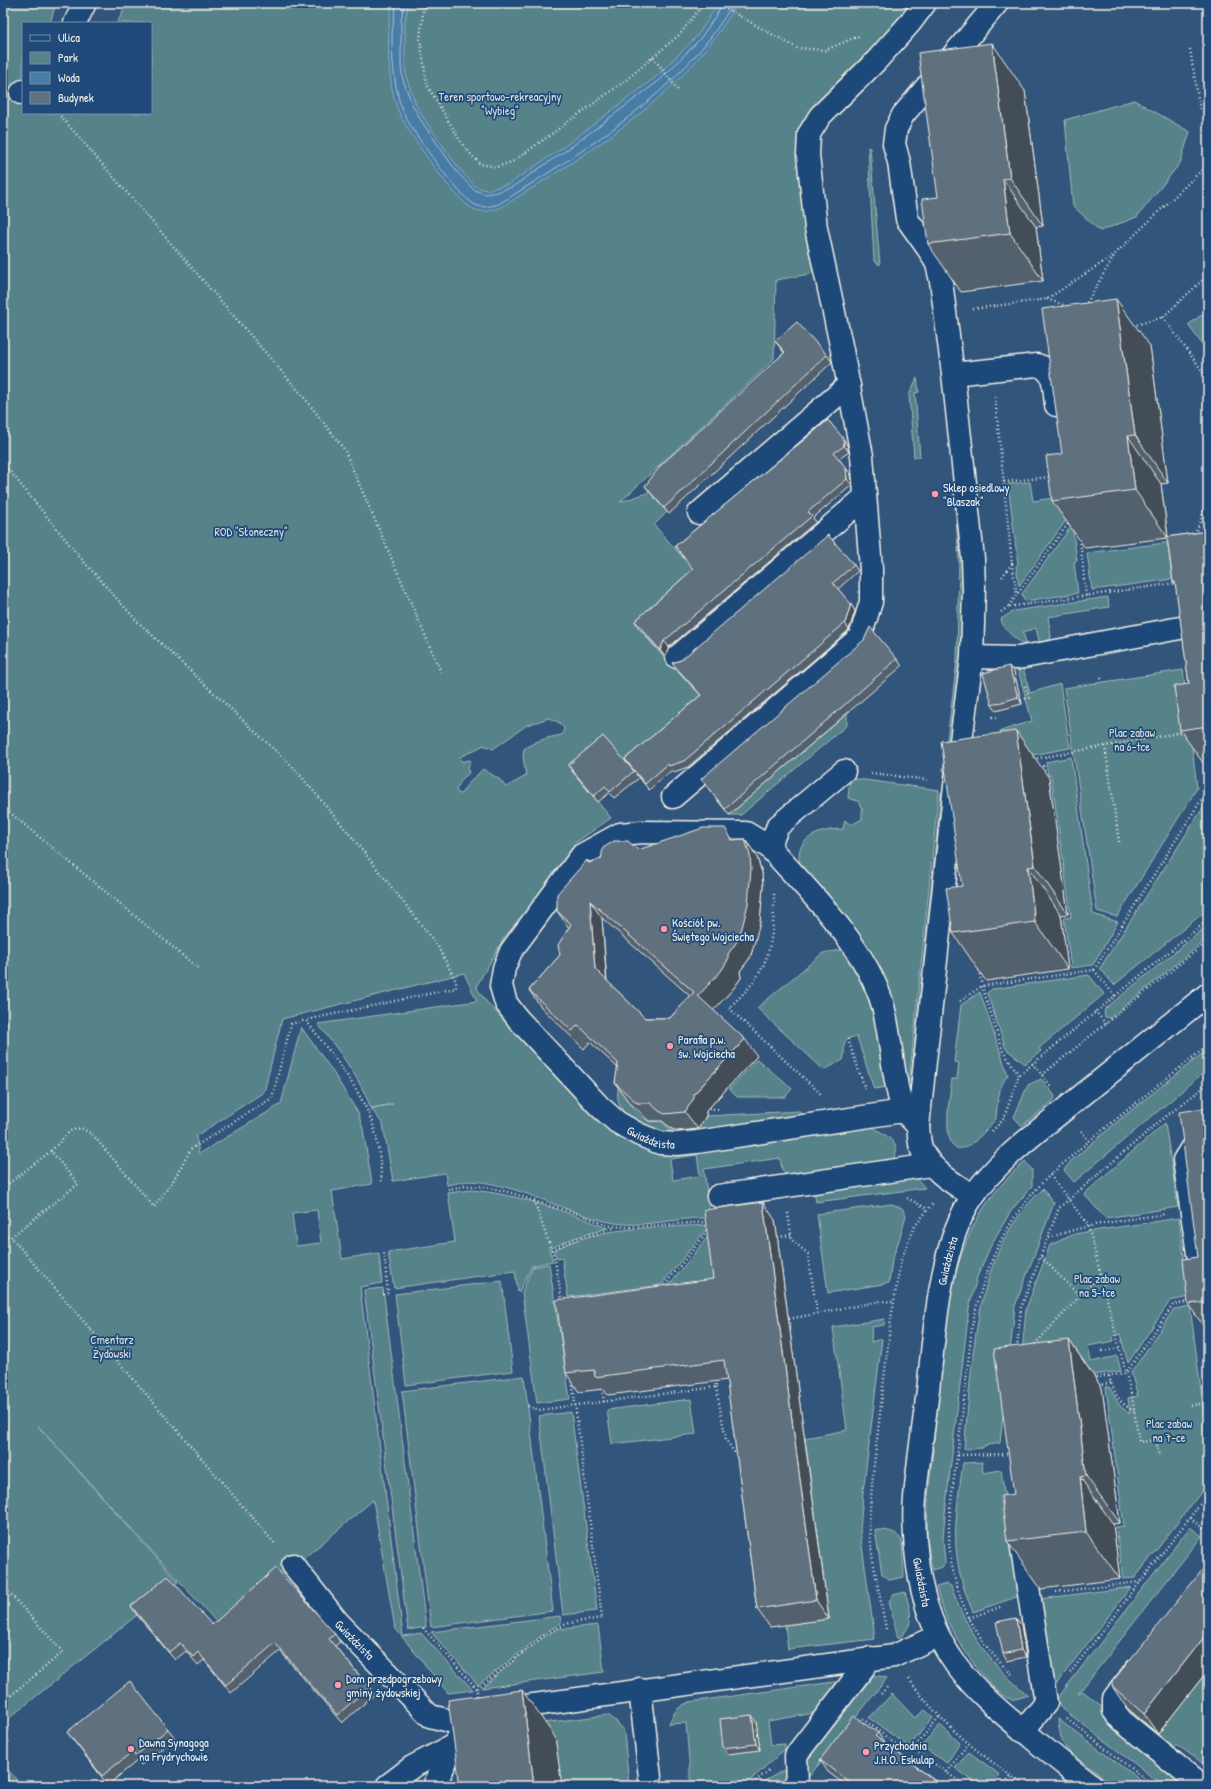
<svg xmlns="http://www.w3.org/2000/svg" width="1211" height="1789" font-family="'Patrick Hand',sans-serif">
	<rect width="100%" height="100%" fill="#32557c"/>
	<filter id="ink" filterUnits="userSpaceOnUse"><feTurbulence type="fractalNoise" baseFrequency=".025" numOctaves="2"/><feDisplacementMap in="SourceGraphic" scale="8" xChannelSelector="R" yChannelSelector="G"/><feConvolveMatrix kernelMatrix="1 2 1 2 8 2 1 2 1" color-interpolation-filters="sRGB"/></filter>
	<g filter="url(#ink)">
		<path fill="#56828a" stroke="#a5bab9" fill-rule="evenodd" d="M3,3H56L50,23H23V113H151V23H117L122,14L126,3H920L809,134L815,273L776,280L774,359L620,502L650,492L667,512L654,525L698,575L639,628L658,651L707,702L629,766L573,772L611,818L575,843L562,866L522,920L520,918L504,938L477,985L478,990L485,1000L592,1116L605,1126L646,1145L871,1126C885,1135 906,1144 891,1162L787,1177L782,1170L780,1158L704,1169L710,1218C677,1217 641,1229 609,1222C563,1212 518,1184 471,1181C464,1181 455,1184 447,1185L445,1173L393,1181L383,1124L371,1109L393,1104L371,1108C359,1076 338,1050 318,1024L477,1001L464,973L282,1019L264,1092L196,1136L199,1154L281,1104L301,1027L331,1069L358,1113L363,1129L372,1184L332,1191L342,1259L379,1253L382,1283L360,1287L403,1636L421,1633L473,1690L448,1693L395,1628L373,1500L222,1628L38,1426L178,1582L3,1723ZM549,718L560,723L564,729L562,735C549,737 534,741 524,749L523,756L526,776L506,787L499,779L483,769L467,785L461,794L458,793L456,790L462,779L469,773L468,768L471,761L469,760L462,762L460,757L484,745L493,749L527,725ZM697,1155L700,1176L673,1180L670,1159ZM317,1210L321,1243L296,1246L292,1213Z
			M1134,100L1190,132L1180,163L1137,217L1100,231L1073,206L1065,120Z
			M868,147L870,148L880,265L874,261Z
			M1208,310V352L1188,325Z
			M917,378L919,392L915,393L920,457H914L909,395Z
			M1030,482L1033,501L1054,498L1072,512L1019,586L1016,566L1018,564L1008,484Z
			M955,505H960L965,561L961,661L949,771H943L957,661L959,561Z
			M1072,525L1077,561L1074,562L1078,593L1025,601L1022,594Z
			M1172,542L1174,569L1173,579L1092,590L1087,553Z
			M1108,597L1109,607L1048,617L1051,637L1049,641L1040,645L1036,628L1023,632L1026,643L1022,644C1013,636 1003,630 1001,619L1014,611Z
			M1023,668L1030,693L1060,684L1070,748L985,764L998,750L1001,731L1032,721L1018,670Z
			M1183,670L1197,788L1117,917L1097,911L1064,688Z
			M847,714V725L755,803L741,815H729Z
			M1071,757L1093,914L1118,922L1093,965L1071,968L1064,918L1071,917L1051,775L1048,776L1046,762Z
			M850,778L939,790L909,1082L907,1083V1085L909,1084L908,1088H910L941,792L946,793L913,1095L908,1098L899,1036L801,867C791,839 820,829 843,829L845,820L851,825L862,819V809L858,801L848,798Z
			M1208,800V909L1114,985L1100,968Z
			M1208,925V938L1110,1018L1105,1017L1104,1011L1106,1008Z
			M842,950C874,992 879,1037 886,1087L874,1089L857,1037C838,1037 847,1050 843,1060L824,1070L757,1008L823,953Z
			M1089,975L1104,994L1039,1048L1041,1051L1025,1064L1006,1049L987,993L992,989Z
			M980,992L1008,1075C998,1086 997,1105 996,1119C989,1126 976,1143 966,1147C937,1159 951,1090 952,1079H957L959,1063L954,1062L961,1005Z
			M1208,1049V1069L1074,1182L1064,1170L1071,1161L1118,1121Z
			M757,1059L792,1089L785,1097H737L729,1089Z
			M1041,1079L1055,1096L1054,1100L1022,1126L1014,1117L1028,1085Z
			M619,1085C626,1098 642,1129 660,1120L671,1130L677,1133C661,1134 627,1123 620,1106C617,1099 617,1092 619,1085Z
			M800,1111L801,1118L701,1134L700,1128H698L700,1119H706V1116Z
			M1165,1123L1178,1207L1105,1218L1084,1194Z
			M1025,1161L1032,1170V1186L1011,1211L992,1243L977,1277L969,1308L945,1514L943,1538L945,1564L942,1567L932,1570L927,1539L928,1498L948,1306C961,1244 976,1205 1025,1161Z
			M914,1178L918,1180L925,1188L816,1202L814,1190Z
			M1043,1189L1054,1203L1015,1306L1000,1443L983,1446V1448L964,1449C973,1362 972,1252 1043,1189Z
			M471,1190C518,1194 564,1211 607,1228L574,1238L549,1249L553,1261L532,1266L519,1292H518L515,1271L394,1288L388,1252L455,1242L448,1193Z
			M892,1204L902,1208L906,1215L902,1231L892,1260L889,1283L828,1293L817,1214Z
			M1179,1218L1189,1297L1170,1301L1128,1363L1120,1334L1113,1336L1114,1341L1088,1346L1091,1362L1117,1356L1121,1371L1019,1385L1026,1309L1050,1245L1075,1234L1086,1232Z
			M710,1225L661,1285L568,1297L562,1258L557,1259L554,1251L560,1247C607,1225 658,1228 710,1225Z
			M714,1229L728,1313L664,1291Z
			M549,1264L570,1399L537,1403L522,1292L533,1267Z
			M502,1281L513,1371L406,1385L395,1294Z
			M383,1288L426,1627L408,1630L364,1290Z
			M1190,1306L1208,1445V1483L1135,1578L1123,1579L1116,1527L1124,1526L1106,1387H1109L1120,1406L1130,1414L1128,1398L1138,1396L1131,1373L1174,1309Z
			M885,1319L884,1325L872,1327L871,1342L882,1339L863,1492L860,1531L875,1639L788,1649L785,1625L829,1619L805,1438L847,1430L833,1327Z
			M524,1376L553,1611L431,1627L402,1391Z
			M691,1399L696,1434L612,1444L607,1410Z
			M571,1412L597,1611L563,1615L539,1416Z
			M982,1462L983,1473L1001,1470L1019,1596L973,1612C948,1556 955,1520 963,1463Z
			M1190,1527L1202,1536L1078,1694L1083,1691L1100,1705L1105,1714L1190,1786H1164L1060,1707L1057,1699Z
			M875,1530C886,1530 897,1530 902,1542L904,1577L889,1580L882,1574Z
			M947,1584L951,1586C967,1632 990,1664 1028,1695C1022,1697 1016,1700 1010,1699C993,1695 960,1645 952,1630C945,1617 940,1601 936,1587Z
			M1131,1587L1054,1687L1040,1599Z
			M905,1592C911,1612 916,1624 898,1639L889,1601L893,1595Z
			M560,1616L561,1623L545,1633L478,1685L431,1632Z
			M598,1625L604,1672L482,1688L522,1654L547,1635L562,1627V1629Z
			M1208,1670V1767L1176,1744L1171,1750L1154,1739Z
			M873,1676H879L887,1678L804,1783L807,1760Z
			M841,1681L815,1713L768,1721L771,1745L785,1744V1749L744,1786H691L686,1723L669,1724C673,1713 678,1706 690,1702Z
			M892,1694L915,1718L925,1710L933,1717L909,1747L869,1718Z
			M608,1715L617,1722L624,1732L629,1786H562L555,1737L501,1728Z
			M1058,1719L1148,1786H1115L1070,1753C1060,1743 1060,1732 1058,1719Z
			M940,1725L960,1743L947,1763L921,1746Z
			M969,1752L1000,1775L990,1786H980L955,1768Z
			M3,1764L22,1786H3Z
			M784,1770L786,1786H756Z"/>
		<path fill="#477ca5" stroke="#8cabc0" d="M392,3H408L405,22V66L407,79L416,105L425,120L460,170L476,187L486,190L509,184L565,146L657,76L697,36L719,3H737C688,94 585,155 500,208C493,210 484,213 476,210C459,206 417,144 407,127C400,117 396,105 393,94C387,65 387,32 392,3Z"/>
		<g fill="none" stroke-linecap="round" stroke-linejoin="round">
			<path stroke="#afc2cd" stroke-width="1" d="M396,3C395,13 393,23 392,33C392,52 393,73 397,91C399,103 404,115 410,125C420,141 462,202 478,206C485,208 492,206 499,204C580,153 686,90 733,3
				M404,3L401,22V66L403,80L413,106L422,122L457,172L474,190L486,194L497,192L512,187L568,149L660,80L700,39L717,14L722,3"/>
			<defs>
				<g id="minor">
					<path d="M75,23L85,3"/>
					<path d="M21,93L23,91"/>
					<path d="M953,374L1037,365C1056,370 1054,389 1056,405"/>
					<path d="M699,513L849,385"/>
					<path d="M677,657L865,497"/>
					<path d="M972,657L1018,658L1180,628"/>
					<path d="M844,771L778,826L769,847C809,891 867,948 883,1006C892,1041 892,1077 903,1111"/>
					<path d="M673,797L860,637L871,602V569L862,456L842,350L816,228L808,155L809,134L820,116L876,61L910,23L925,3"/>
					<path id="s1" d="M769,847L746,833L642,832L620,834L582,855L511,951L504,968L501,986L506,1003L518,1019L599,1106L617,1122L638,1134L660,1143L677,1144L697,1142L903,1111L918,1126"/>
					<path d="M718,1196L931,1165"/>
					<path d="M973,1196C953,1183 931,1171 921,1148C919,1142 919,1133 918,1126L954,794L972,657L974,589L973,559L965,483L953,374L941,281L937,264L929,250L907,219L899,162L894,144L896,129L903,115L997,3"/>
					<path d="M1198,1254L1184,1160L1208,1122"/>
					<path d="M1020,1536L1046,1703L1023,1731"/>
					<path id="s2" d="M293,1565L338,1622L430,1716L466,1725"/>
					<path d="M1136,1670L1114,1698V1711L1122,1721L1202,1786"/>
					<path d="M640,1689L651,1786"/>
					<path d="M503,1709L894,1656L937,1636"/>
					<path d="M387,1786L412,1767L454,1745L466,1725L471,1722"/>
					<path d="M434,1786L454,1745"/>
					<path d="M797,1786L796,1755L871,1658"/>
					<path id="s3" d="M1093,1786C1071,1771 1051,1754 1031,1737C969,1687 930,1650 918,1567C915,1544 913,1521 915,1498C918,1459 925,1420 929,1381C935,1325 941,1242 973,1196C998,1160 1037,1132 1070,1105C1116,1068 1162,1031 1208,994"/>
				</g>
			</defs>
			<use href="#minor" stroke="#f4f1e8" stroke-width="25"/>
			<path stroke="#f4f1e8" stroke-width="2.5" stroke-dasharray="1 3" stroke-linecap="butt" d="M424,3L420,39L427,85L464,147L480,164L497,167L514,161L625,81L680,34L704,3
				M716,3L797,48L825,50L859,36
				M1190,49L1200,110
				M653,57L678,90
				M58,113L303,396L344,449L441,672
				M1047,299L1069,307
				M1085,306L1114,256
				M973,309L1047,299L1114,255L1208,164
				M1163,317L1208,379
				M1133,326L1163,317L1208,275
				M995,397L1012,564
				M3,463L84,562L137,621L294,768L352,837L437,945L456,981V988L306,1020C330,1053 360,1087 373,1125C379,1142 380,1165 382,1183
				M1004,482L1049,477
				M1070,521L1008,607L1176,583
				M1195,534L1208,501
				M1080,539L1086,596
				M1002,577L1012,564L1017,596
				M1001,612L1008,607
				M1101,678V682
				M1021,700L1029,698L1025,685
				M992,717L999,718
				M1105,746L1119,842
				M1033,759L1183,732
				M1039,767L1043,766L1044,773
				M871,773L928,780
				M3,807L199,969
				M774,894C774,918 773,948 761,970C753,985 741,996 729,1008L822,1095
				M979,970L982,986L1003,1051L1019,1075
				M1094,970L1115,996
				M960,1001L982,986L1094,970L1208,789L1205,765
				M1095,1011L1106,1024
				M848,1039L865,1089
				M1032,1063L1051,1086
				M1042,1075L1208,941
				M705,1109H718
				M992,1131L1003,1120L1019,1075L1208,920
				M1081,1131L1089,1141
				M51,1151L70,1131L81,1128L92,1134L154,1207L173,1181L191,1149L272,1098L291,1024L306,1020
				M1050,1175L1089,1141L1208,1045
				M3,1179L8,1184L51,1151L78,1184L11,1237L276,1545
				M448,1189C456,1188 465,1185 473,1186C494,1187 514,1193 534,1201L555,1260L562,1301
				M907,1198L928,1209
				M534,1201L575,1213L609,1226L625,1227L707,1222
				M788,1213L792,1240L808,1254L817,1313
				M3,1235L11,1237
				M778,1237L791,1235
				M1049,1238C1086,1224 1125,1220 1165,1214
				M552,1250L575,1239L614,1228
				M1041,1257L1080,1296
				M662,1288L708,1231
				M383,1294L388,1293L384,1253
				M789,1319L881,1301L894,1302
				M1032,1347L1101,1274
				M1017,1348L1021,1308L1059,1208L1160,1121L1208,1084
				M1102,1351L1120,1348
				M1208,1360L1206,1361L1208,1380
				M1109,1376C1113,1391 1119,1404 1134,1411
				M1092,1378L1126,1373L1173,1305L1190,1301
				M1098,1385L1111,1383
				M716,1387L726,1440L738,1458
				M602,1389L604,1402
				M1191,1405L1208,1403
				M528,1406L539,1410L716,1387L715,1379
				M958,1455L1009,1454V1451
				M1190,1518L1208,1532
				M3,1586L63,1652L3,1702
				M1056,1592L1140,1582
				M969,1618L1003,1606
				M423,1628L477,1689
				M886,1629L872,1555L869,1520L873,1474L891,1319L901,1260L915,1226L933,1203
				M1070,1673L1208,1494
				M1012,1674C971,1638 948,1583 949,1528C950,1499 956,1469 959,1440C964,1402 968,1364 972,1326C986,1264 1004,1220 1050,1175L1088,1225L1132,1397L1139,1442L1156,1440L1159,1457
				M909,1679C942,1726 979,1753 1025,1786
				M881,1694L888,1686
				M477,1696V1689L546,1634L564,1624L602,1618L572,1379
				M1067,1719L1154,1786
				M860,1720L862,1718L903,1750L913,1749L966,1786
				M913,1749L939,1717
				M946,1772L968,1744
				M825,1780L832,1786
				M749,1786L769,1770
				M1002,1786L1011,1776"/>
			<use href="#minor" stroke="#1f4a7a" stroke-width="22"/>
		</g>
		<path fill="#52606d" stroke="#f4f1e8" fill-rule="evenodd" d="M1025,91L1043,226L1036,227L1043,281L961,292L928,244L938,197Z
			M775,341L827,355L832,362L669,514L650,492L645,486L784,353Z
			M1150,346L1168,483L1161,484L1168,537L1208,531V770L1180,730L1189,684L1176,586L1173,582L1167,538L1085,548L1052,501L1062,454Z
			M828,420L847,445L849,452L839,459L851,475L852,485L813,518L816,522L669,647L665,657L639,628L635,621L693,569L675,546Z
			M854,565L858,571L838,589L855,611L849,630L688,767L674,772L672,770L649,790L636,774L639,778L614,798L609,793L598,802L573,772L568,765L632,769L625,759L701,695L676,669L672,663L681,660Z
			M897,659L902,666L729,815L701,779Z
			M1014,672L1022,704L996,711L992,705Z
			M1049,778L1068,914L1061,915L1068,969L986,981L953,933L962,886Z
			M733,839H745L757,857L762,873L763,887L760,922L755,941L750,958L740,971L741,978L733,989L713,1010L757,1056L706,1111V1116L698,1129L678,1131L672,1129L662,1121H649L628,1101L615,1083L618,1068L590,1042L584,1049L541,1007L529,990L560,955L569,928L557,911L587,860L589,862L638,850ZM602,918L690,996L670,1018H645L607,981Z
			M1208,1108V1332L1188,1304L1198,1257Z
			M775,1220L829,1619L770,1627L757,1609L727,1380L608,1395L603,1389L579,1392L566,1373L713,1279Z
			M1069,1340L1102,1388L1120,1523L1113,1524L1120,1579L1041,1589L1007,1541L1014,1494Z
			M1208,1565V1670L1158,1734L1126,1707L1112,1686Z
			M131,1606L212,1625L335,1634L340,1642L335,1646L369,1687L375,1694L342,1723L280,1651L231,1693L204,1660L198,1665L186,1651L175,1660L136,1614Z
			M1021,1625L1026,1657L1007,1661L1003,1654Z
			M756,1722L760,1750L728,1754L723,1748Z
			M168,1729L175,1738L141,1765L138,1760L108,1785L73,1740L67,1732Z
			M878,1733L885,1743L942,1786H847L828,1772L820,1760Z"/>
		<path fill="#424e59" stroke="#f4f1e8" d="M992,43L1025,91L1043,226L1010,178Z
			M1003,179L1036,227L1043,281L1010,233Z
			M1116,299L1150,346L1168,483L1135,435Z
			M1128,436L1161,484L1168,538L1135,490Z
			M843,438L847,445L849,452L844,446Z
			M846,468L851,475L852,485L847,479Z
			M851,604L855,611L849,630L845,623Z
			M664,641L669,647L665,657L660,650Z
			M1009,666L1014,672L1022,704L1018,697Z
			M1016,731L1049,778L1068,914L1035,866Z
			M745,839L757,857L762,873L763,887L760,922L755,941L750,958L740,971L741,978L733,989L710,1014L698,996L728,954Z
			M1028,867L1061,915L1068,969L1035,922Z
			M590,901L602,918L607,987L595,969Z
			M745,1039L757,1056L706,1111V1116L698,1129L685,1112L694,1094Z
			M763,1202L775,1220L829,1619L816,1600Z
			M1069,1340L1102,1388L1120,1523L1086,1476Z
			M1080,1477L1113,1524L1120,1579L1086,1532Z
			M1016,1618L1021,1625L1026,1657L1021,1650Z
			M1208,1632V1670L1158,1734L1144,1714Z
			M522,1690L555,1737L562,1786H534Z
			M752,1715L756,1722L760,1750L756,1744Z"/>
		<path fill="#5f707f" stroke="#f4f1e8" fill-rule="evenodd" d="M992,43L1010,178L1003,179L1010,233L928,244L922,199L938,197L918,53Z
			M1116,299L1135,435L1128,436L1135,490L1052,501L1046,456L1062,454L1042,309Z
			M797,322L827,355L664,508L645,486L661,465L785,352L775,341Z
			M828,420L843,438L844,446L834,453L846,468L847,479L808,512L812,516L664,641L660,650L635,621L693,569L675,546Z
			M1208,531V726L1180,730L1174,686L1189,684L1175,582H1173L1167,537Z
			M828,535L854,565L833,583L851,604L845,623L684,761L669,766L668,764L645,784L625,759L701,695L672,663L681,660Z
			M870,627L897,659L725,809L701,779L864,640Z
			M1009,666L1018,697L992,705L983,673Z
			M1016,731L1035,866L1028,867L1035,922L953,933L946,888L962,886L941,741Z
			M603,736L634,771L610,792L605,786L594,796L568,765Z
			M703,828H725L732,840L745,839L750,855L751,869L748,904L743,924L738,940L728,954V960L721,971L698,996L745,1039L694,1094V1098L685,1112L665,1114L659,1111L650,1103H637L615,1083L618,1063L578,1025L572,1031L529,990L560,955L558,945L571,924L557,911V894L587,860L588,863L601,859L603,848L614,841H628L638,850ZM590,901L694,992L670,1018H645L595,969Z
			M1208,1108V1302L1188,1304L1183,1259L1198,1257L1179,1112Z
			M763,1202L816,1600L757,1609L724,1360L595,1377L594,1370L566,1373L556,1300L713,1279L704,1210Z
			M1069,1340L1086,1476L1080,1477L1086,1532L1007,1541L1001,1496L1014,1494L994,1349Z
			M1206,1563L1208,1565V1632L1144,1714L1112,1686V1682L1204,1568Z
			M276,1568L335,1634L329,1639L369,1687L337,1715L275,1643L226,1685L198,1652L193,1657L180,1643L169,1652L131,1606L168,1576L212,1625Z
			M1016,1618L1021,1650L1003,1654L996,1622Z
			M130,1681L168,1729L135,1756L132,1752L102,1776L67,1732Z
			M522,1690L534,1786H460L448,1700Z
			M752,1715L756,1744L723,1748L720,1719Z
			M853,1716L878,1733L875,1736L942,1786H854L820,1760Z"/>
	</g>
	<g fill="#ff9aa2" stroke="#1f4a7a" stroke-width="1.5">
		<circle cx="935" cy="494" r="4"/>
		<circle cx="664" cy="929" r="4"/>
		<circle cx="670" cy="1046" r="4"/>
		<circle cx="338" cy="1685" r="4"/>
		<circle cx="131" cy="1749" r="4"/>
		<circle cx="866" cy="1752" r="4"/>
	</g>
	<g text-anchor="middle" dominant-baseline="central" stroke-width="3.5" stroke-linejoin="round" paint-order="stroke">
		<g font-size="12" fill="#dce0da" stroke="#1f4a7a">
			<text x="500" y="96">Teren sportowo-rekreacyjny<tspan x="500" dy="14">"Wybieg"</tspan></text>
			<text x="251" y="531">ROD "Słoneczny"</text>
			<text x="1132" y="732">Plac zabaw<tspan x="1132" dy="14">na 6-tce</tspan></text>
			<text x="1097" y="1278">Plac zabaw<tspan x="1097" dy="14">na 5-tce</tspan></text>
			<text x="112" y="1339">Cmentarz<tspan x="112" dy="14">Żydowski</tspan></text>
			<text x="1169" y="1423">Plac zabaw<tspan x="1169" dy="14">na 7-ce</tspan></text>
		</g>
		<g font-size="12" fill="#f4f1e8" stroke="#1f4a7a" text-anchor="start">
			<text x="943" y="487">Sklep osiedlowy<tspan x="943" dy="14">"Blaszak"</tspan></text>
			<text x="672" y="922">Kościół pw.<tspan x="672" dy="14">Świętego Wojciecha</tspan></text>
			<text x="678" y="1039">Parafia p.w.<tspan x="678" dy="14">św. Wojciecha</tspan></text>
			<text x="346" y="1678">Dom przedpogrzebowy<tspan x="346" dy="14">gminy żydowskiej</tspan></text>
			<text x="139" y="1742">Dawna Synagoga<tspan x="139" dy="14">na Frydrychowie</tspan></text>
			<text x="874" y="1745">Przychodnia<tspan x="874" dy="14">J.H.O. Eskulap</tspan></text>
		</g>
		<g font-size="12" fill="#f4f1e8" stroke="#1f4a7a">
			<text stroke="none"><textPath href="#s1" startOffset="571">Gwiaździsta</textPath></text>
			<text stroke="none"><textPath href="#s3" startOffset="598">Gwiaździsta</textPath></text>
			<text transform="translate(922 1582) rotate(79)">Gwiaździsta</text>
			<text stroke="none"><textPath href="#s2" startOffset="97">Gwiaździsta</textPath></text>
		</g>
	</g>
	<rect width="1211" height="1789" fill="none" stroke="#1f4a7a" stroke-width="16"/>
	<rect x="8" y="8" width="1195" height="1773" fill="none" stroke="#f4f1e8" stroke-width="1.5" filter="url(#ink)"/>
	<rect x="22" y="22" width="130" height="92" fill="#1f4a7a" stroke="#748da6"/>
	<rect x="30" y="35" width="20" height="6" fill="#1f4a7a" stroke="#748da6"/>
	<text x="58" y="42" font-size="12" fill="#f4f1e8">Ulica</text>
	<rect x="30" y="52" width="20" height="12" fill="#56828a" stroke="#748da6"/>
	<text x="58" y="62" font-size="12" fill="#f4f1e8">Park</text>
	<rect x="30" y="72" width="20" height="12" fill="#477ca5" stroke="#748da6"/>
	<text x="58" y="82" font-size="12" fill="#f4f1e8">Woda</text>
	<rect x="30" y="92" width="20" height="12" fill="#5f707f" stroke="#748da6"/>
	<text x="58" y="102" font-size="12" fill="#f4f1e8">Budynek</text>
</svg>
